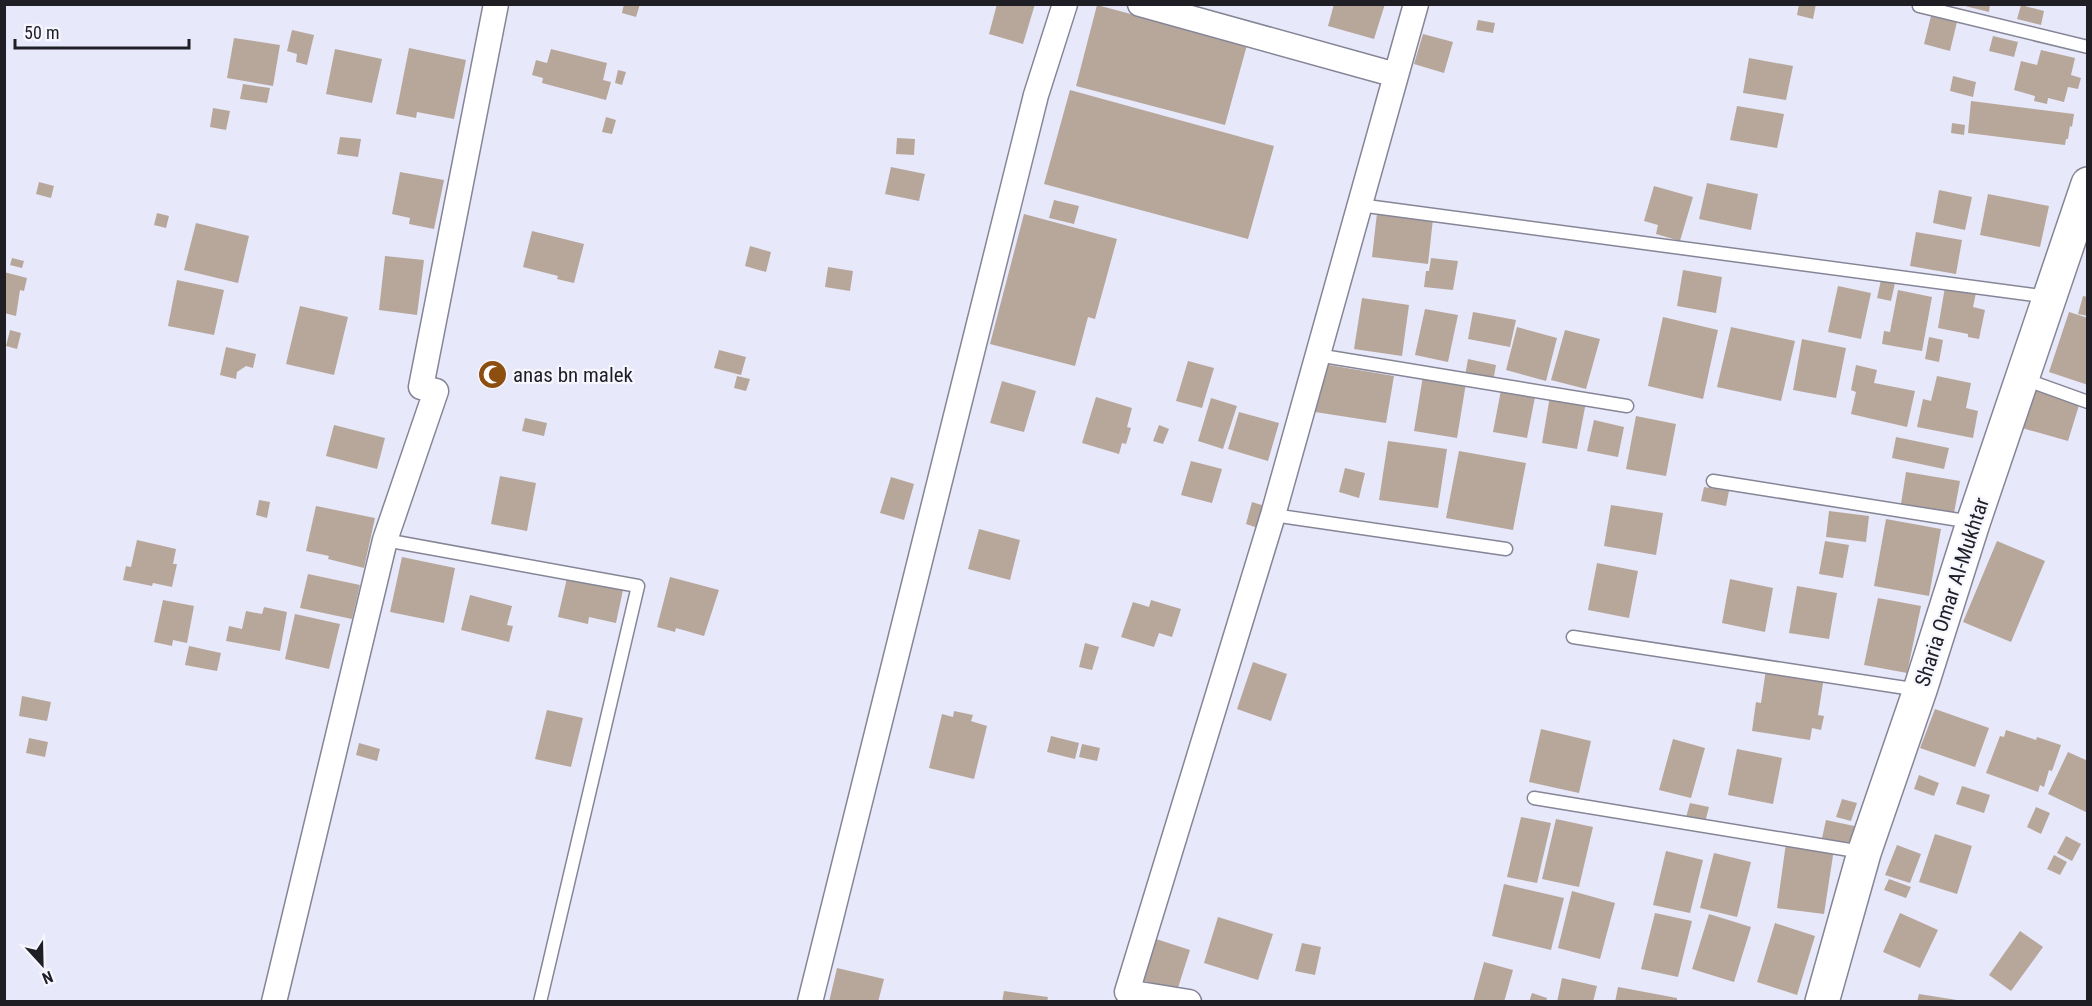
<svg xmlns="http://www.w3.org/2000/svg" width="2092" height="1006" font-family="'Roboto Condensed',sans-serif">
	<rect width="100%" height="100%" fill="#e8e8fb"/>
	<path fill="#b7a79a" d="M624,4H640L636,17L622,13Z
		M997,4H1035L1023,44L989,34Z
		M1334,4H1385L1374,39L1328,26Z
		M1799,4H1816L1813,19L1797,15Z
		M1957,4H1990L1989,12Z
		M1097,5L1247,45L1225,125L1076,86Z
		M2021,5L2044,11L2041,25L2017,19Z
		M1931,16L1957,22L1950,51L1924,44Z
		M1478,20L1495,23L1493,33L1476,30Z
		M292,30L314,35L307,65L296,62L297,54L287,51Z
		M1423,34L1453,42L1444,73L1414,64Z
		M1993,36L2018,42L2014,57L1989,51Z
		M234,38L280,45L273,86L227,78Z
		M409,48L466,60L454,119L417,112L416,118L396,114Z
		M335,49L382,59L372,103L326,94Z
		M551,49L607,63L603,80L611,82L606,100L542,83L543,78L532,75L536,60L547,63Z
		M2041,50L2075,58L2071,75L2081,78L2078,89L2068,87L2064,102L2048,98L2047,104L2034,101L2035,96L2014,90L2021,61L2037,65Z
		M1749,58L1793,66L1786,100L1743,93Z
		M618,70L626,72L622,85L615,83Z
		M1953,76L1976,82L1973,97L1950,91Z
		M243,84L270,88L267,103L240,99Z
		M1070,90L1274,146L1248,239L1044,184Z
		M1971,101L2074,114L2072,127L2070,126L2068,139H2066L2065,145L1968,133Z
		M1737,106L1784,114L1777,148L1730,140Z
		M213,108L230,111L226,130L210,127Z
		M606,117L616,120L612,134L602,132Z
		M1952,123L1965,125L1964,135L1951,133Z
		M340,137L361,139L358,157L337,154Z
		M897,138L915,139L914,155L896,154Z
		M891,167L925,174L919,201L885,194Z
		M400,172L444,180L434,229L409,224L410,218L392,214Z
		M39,182L54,186L51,198L36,194Z
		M1707,183L1758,194L1751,230L1699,219Z
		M1654,186L1693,197L1680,241L1656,234L1658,225L1644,221Z
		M1939,190L1972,197L1965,230L1933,223Z
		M1988,194L2049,206L2040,247L1980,235Z
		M1054,200L1079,206L1074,224L1049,218Z
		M157,213L169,216L166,228L154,225Z
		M1377,213L1433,219L1428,264L1372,257Z
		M1024,214L1117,239L1095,319L1088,317L1075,366L990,344Z
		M196,223L249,236L238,283L184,270Z
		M532,231L584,244L574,283L557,279L558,276L523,267Z
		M1916,232L1962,240L1956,274L1910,266Z
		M750,246L771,252L766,272L745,266Z
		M385,256L424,260L417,315L379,310Z
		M12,258L24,261L22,268L10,265Z
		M1431,258L1458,261L1453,290L1424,287L1426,271H1429Z
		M828,267L853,271L850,291L825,287Z
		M1683,270L1722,277L1716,313L1677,306Z
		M4,272L27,278L24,291L20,290L16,316L4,313Z
		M177,280L224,290L214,335L168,326Z
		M1881,280L1895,283L1891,301L1877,298Z
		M1838,286L1871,293L1861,339L1828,332Z
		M1945,287L1976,293L1973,307L1985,310L1979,339L1968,337V334L1938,328Z
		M1898,290L1932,297L1922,351L1882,344L1884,331L1890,332Z
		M2083,296L2088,297V316L2078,314Z
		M1362,298L1409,305L1402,356L1354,349Z
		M300,306L348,317L334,375L286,364Z
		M1425,309L1458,315L1448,362L1415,355Z
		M1473,312L1516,320L1510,347L1468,339Z
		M2069,312L2088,318V385L2049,372Z
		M1663,317L1718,330L1703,399L1648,386Z
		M1517,327L1557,338L1546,381L1506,370Z
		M1731,327L1795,341L1781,401L1717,387Z
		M10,330L21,333L17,349L6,346Z
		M1565,330L1600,339L1586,389L1551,380Z
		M1929,337L1943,340L1939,362L1925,359Z
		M1802,339L1846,348L1836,398L1793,390Z
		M226,347L256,354L253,368L246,366L237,372L236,379L220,375Z
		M719,350L746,357L741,375L714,368Z
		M1468,359L1496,365L1493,382L1465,376Z
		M1188,361L1214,368L1202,408L1176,401Z
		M1323,364L1394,376L1386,423L1315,412Z
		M1856,365L1877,370L1874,383L1915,391L1907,427L1851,414L1856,392L1851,390Z
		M737,376L750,379L746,391L734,388Z
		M1423,376L1466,383L1457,438L1414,431Z
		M1937,376L1971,383L1966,408L1978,411L1973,438L1917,427L1923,399L1931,401Z
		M1002,381L1036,391L1024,432L990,423Z
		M2034,388L2080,402L2068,441L2022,428Z
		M1501,390L1535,397L1527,438L1493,432Z
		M1550,396L1586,402L1577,449L1542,443Z
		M1096,397L1132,408L1127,427L1131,428L1126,444L1122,443L1119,454L1082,443Z
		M1211,398L1237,406L1223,449L1198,441Z
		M1239,412L1279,423L1268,461L1228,449Z
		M1636,416L1676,424L1666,476L1626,469Z
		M525,418L547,423L544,436L522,431Z
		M1594,420L1624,427L1618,457L1587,451Z
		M334,425L385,438L377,469L326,456Z
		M1159,425L1169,429L1163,444L1153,441Z
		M1896,437L1949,448L1944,469L1892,458Z
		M1388,441L1447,449L1438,508L1379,500Z
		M1459,451L1526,463L1513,530L1446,518Z
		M1191,461L1222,469L1212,503L1181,495Z
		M1345,468L1365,473L1359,498L1339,492Z
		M1906,472L1960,481L1954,513L1901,504Z
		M500,476L536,483L527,531L491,524Z
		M891,477L914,484L904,520L880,513Z
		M1704,487L1729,491L1726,506L1701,501Z
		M259,500L270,502L267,518L256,515Z
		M1252,502L1265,506L1258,528L1246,524Z
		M1611,505L1663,513L1656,555L1604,546Z
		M316,506L375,518L364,568L328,559L329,556L306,551Z
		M1829,511L1869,516L1866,542L1826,537Z
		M1886,519L1941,529L1929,596L1874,586Z
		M979,529L1020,540L1010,580L968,569Z
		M137,540L176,549L173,564H177L172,587L153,583L152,586L123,580L126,566L131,567Z
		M1825,541L1849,545L1843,578L1819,574Z
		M1997,541L2045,561L2011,642L1963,622Z
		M402,557L455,568L444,623L390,612Z
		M1597,563L1638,571L1629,618L1588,610Z
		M308,574L360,585L352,619L300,608Z
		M670,577L719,590L704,636L676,628L675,632L657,627Z
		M567,578L623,590L616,623L589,617L588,624L558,617Z
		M1730,579L1773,588L1765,632L1722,623Z
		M1797,586L1837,593L1829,639L1789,633Z
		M470,595L512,606L507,625L513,626L509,642L461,630Z
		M1878,598L1921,606L1907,673L1864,665Z
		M163,600L194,606L187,643L173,640L172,646L154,642Z
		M1151,600L1181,609L1172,637L1159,633L1154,647L1121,637L1133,602L1149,607Z
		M264,607L287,612L280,651L226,641L229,626L242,629L246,611L262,614Z
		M295,614L340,624L329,669L285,659Z
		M1085,643L1099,647L1092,670L1079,667Z
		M189,646L221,653L217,671L185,665Z
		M1253,662L1287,674L1271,721L1237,709Z
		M1766,669L1824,677L1818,715L1824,716L1821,730L1812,728L1810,740L1752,731L1756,702L1761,703Z
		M22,696L51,702L47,721L19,716Z
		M1935,709L1989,728L1975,767L1920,748Z
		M547,710L583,718L571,767L535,759Z
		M954,711L973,715L971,721L987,726L974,779L929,768L942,714L953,717Z
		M1541,729L1591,741L1579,793L1529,782Z
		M2006,730L2036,740L2037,737L2061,745L2052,771L2049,770L2044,787L2040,785L2038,792L1986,773L2000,736L2004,737Z
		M1051,736L1079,743L1075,759L1047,752Z
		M29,738L48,742L45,757L26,753Z
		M1673,739L1705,748L1691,798L1659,790Z
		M359,743L380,749L377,761L356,755Z
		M1082,744L1100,748L1097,761L1079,757Z
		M1737,749L1782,758L1773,804L1728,795Z
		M2068,752L2088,761V813L2048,794Z
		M1919,775L1939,783L1934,796L1914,789Z
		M1962,786L1990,795L1984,813L1956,804Z
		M1842,799L1857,803L1851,821L1836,817Z
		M1690,803L1709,807L1704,826L1685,821Z
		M2036,807L2050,813L2041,834L2027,827Z
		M1521,817L1551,823L1537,883L1507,877Z
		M1556,819L1593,827L1579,887L1542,879Z
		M1826,820L1859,827L1855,845L1822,838Z
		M1935,834L1972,846L1957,894L1919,882Z
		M2066,836L2081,844L2072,861L2057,853Z
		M1786,843L1834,849L1824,914L1777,908Z
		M1897,845L1921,854L1910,883L1885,875Z
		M1666,851L1703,860L1690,913L1653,905Z
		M1714,853L1751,862L1737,917L1700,908Z
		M2054,855L2067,862L2060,875L2047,869Z
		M1889,879L1911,887L1906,898L1884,890Z
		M1504,884L1564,898L1551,950L1492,936Z
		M1572,891L1615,903L1600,959L1558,948Z
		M1655,913L1692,921L1678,977L1641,969Z
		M1900,913L1938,930L1920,968L1883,952Z
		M1709,914L1751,927L1734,982L1692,969Z
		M1218,917L1273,934L1258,980L1204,963Z
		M1775,923L1815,936L1797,995L1757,982Z
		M2020,931L2043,947L2011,991L1989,975Z
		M1153,938L1190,950L1177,991L1139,979Z
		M1302,943L1321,947L1315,975L1295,971Z
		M1484,962L1513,970L1504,1002H1473Z
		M837,968L884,979L878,1002H829Z
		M1562,978L1597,986L1593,1002H1557Z
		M1618,987L1677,998V1002H1615Z
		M1004,991L1048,997L1047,1002H1002Z
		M1532,993L1547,998L1546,1002H1529Z
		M1919,994L1957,1000V1002H1917Z"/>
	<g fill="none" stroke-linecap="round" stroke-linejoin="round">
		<defs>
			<path id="lane" d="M1919,6L2088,47
				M1359,205L2049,297
				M1317,355L1627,406
				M2024,379L2088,402
				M1713,481L1972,522
				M1273,515L1506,549
				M385,540L638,586L540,1002
				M1573,637L1919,690
				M1534,798L1862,852"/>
			<path id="street" d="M1140,4L1396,75
				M274,1002L385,540L436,391L421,387L496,4
				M810,1002L1036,95L1065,4
				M1189,1002L1127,992L1273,515L1416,4"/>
			<path id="secondary" d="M1822,1002L1864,853L1920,690L1973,523L2088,184"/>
		</defs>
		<use href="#lane" stroke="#858597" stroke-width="15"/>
		<use href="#street" stroke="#858597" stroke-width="27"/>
		<use href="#secondary" stroke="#858597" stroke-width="36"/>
		<use href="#lane" stroke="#fff" stroke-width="12"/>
		<use href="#street" stroke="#fff" stroke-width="24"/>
		<use href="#secondary" stroke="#fff" stroke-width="33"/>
	</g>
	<defs>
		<symbol id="mosque-disc" viewBox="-11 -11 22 22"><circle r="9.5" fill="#8c4f0f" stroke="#f6f6fe"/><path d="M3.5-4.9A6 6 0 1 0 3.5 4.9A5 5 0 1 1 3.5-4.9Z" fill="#fff"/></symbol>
	</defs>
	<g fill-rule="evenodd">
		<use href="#mosque-disc" x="476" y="358" width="33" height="33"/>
	</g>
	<g text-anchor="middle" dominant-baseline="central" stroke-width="4.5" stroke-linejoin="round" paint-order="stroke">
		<g font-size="21" fill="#1f1e25" stroke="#f6f6fe" text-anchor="start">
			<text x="513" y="375">anas bn malek</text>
		</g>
		<g font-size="21" fill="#1f1e25" stroke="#f6f6fe">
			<text transform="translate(1952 592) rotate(-72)">Sharia Omar Al-Mukhtar</text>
		</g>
	</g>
	<rect width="2092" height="1006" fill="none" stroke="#1f1e25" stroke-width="12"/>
	<g transform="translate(42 964) rotate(158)" stroke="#f6f6fe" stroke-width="4.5" paint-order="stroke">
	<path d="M0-4.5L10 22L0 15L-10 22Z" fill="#1f1e25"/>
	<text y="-9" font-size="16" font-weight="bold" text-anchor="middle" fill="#1f1e25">N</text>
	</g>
	<path d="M15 39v9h174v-9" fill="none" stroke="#1f1e25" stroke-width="3"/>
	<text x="24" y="39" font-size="18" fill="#1f1e25" stroke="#f6f6fe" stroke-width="4.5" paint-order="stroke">50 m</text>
</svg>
